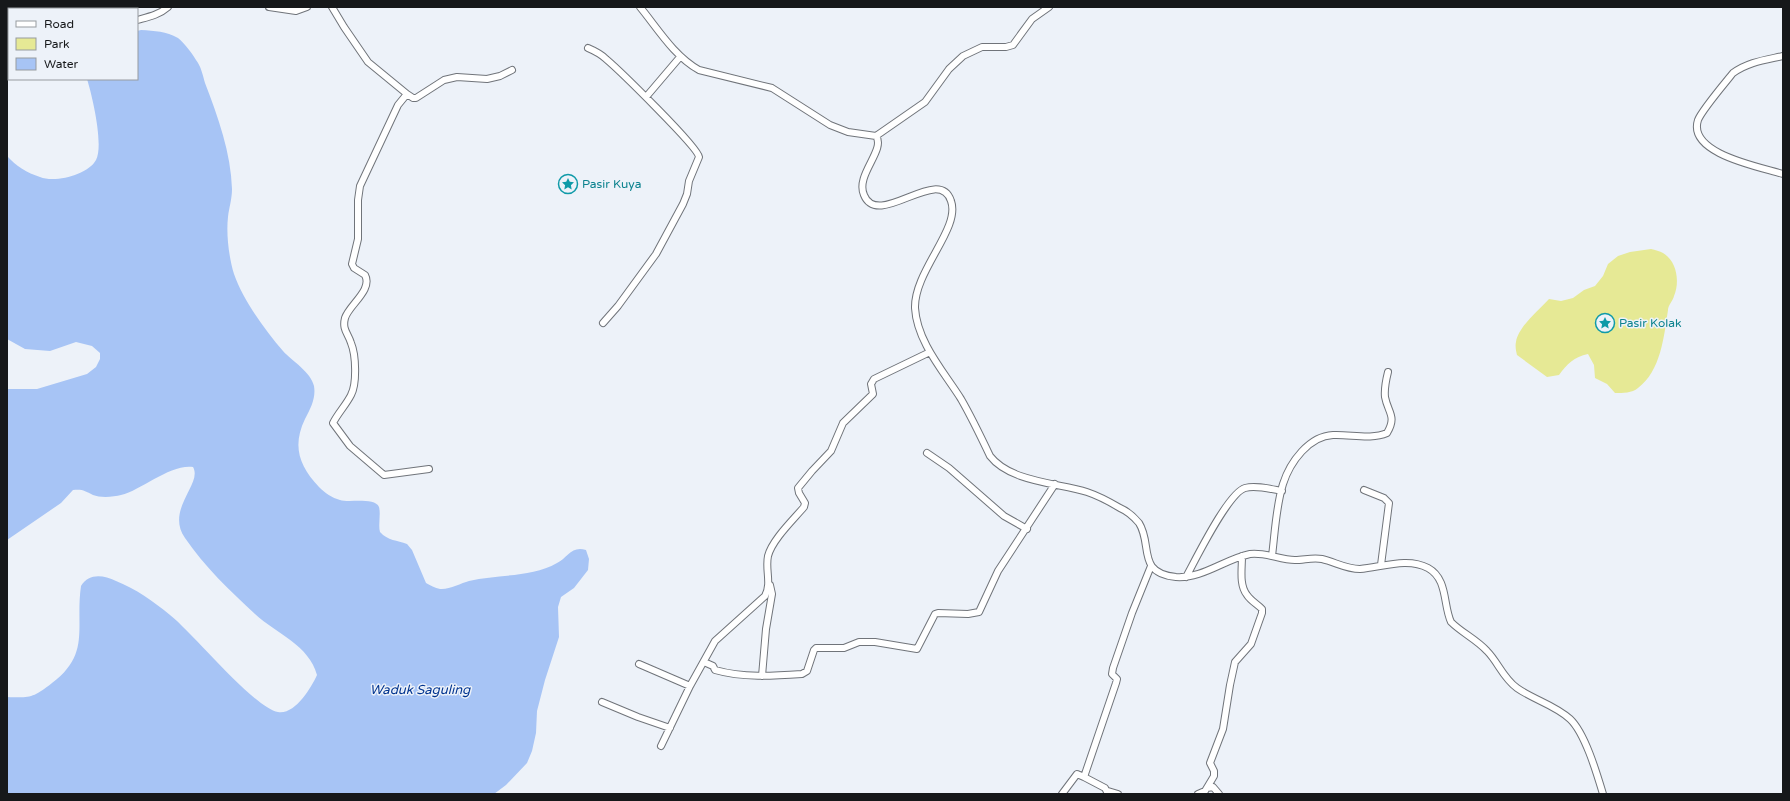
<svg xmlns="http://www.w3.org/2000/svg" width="1790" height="801" font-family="'Varela Round',sans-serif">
	<rect width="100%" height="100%" fill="#edf2f9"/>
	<path fill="#e6e995" d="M1651,249C1655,250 1660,251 1663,253C1677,261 1680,282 1674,296C1673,301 1668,305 1668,310C1664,336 1661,371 1638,388C1632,393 1623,393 1615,393L1607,384L1595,378L1594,365L1588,354C1574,357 1567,364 1559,375L1547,377L1517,355C1516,351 1515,346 1516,342C1518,327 1539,310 1549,299L1561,301L1573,298L1584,290L1595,286L1603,276L1608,264L1618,256L1630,252Z"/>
	<path fill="#a7c4f5" d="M141,30C155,31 166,31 178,38C184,43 192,53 196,60C201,66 203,76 205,83C218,117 231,153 232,189C232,199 229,208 228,217C226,234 229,258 234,274C243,300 265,330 283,351C292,361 311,372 314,386C316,398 311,408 305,419C292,446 299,466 319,487C325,493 332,498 340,500C348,503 375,497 379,507C381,514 378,525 380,532C388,541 397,540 407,544L412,550L426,583C430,585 435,588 440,589C449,590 461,583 469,581C497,574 531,578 557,563C567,558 572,545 586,550L589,559L588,570L574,588L561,597L558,607L559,637L545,680L537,711L536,733L532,751L527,763L506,785L494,794H7V697C30,698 33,698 52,683C91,654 75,627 81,586C89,573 103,575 116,581C136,589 153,601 170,615C193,633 254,708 278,712C295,715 311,688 317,675C309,645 277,634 255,614C230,591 204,566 185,538C165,509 203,484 193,467C170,464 142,490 121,495C114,497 100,498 93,495C85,491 83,489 73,490L61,503L7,540V389H37L87,374L96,367L100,359V353L92,346L76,342L50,351L25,349L7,339V156C16,166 27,173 40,177C55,183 88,175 96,160C104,145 92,95 87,79H137V31Z"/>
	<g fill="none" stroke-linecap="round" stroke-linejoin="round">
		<defs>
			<path id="street" d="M97,7L98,9
				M269,7L296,11L307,7
				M332,7L344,27L368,62L407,94L398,105L360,186L358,200V239L352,264L354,268L365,275C373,290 349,305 345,318C342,330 348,333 351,343C356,355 357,384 351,395C346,405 338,413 333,423L350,446L384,475L429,469
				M640,7C658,29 674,56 699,70L772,88L830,125L848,132L876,136C886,150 855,175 864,195C878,230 939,164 951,201C961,228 914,271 915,308C917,342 944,372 961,399C972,418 981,437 990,456C1010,482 1058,483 1087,492C1099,496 1110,502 1120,508C1127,511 1134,517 1139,523C1153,545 1136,573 1176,577C1202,579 1225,559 1250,554C1266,552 1280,560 1295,560C1304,560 1313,557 1322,559C1335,562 1346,569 1360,569C1382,567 1408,557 1428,568C1448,579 1443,605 1451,622C1462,633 1476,639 1487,651C1498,662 1503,678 1517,688C1534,700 1555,705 1570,719C1585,733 1597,774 1603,794
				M137,20C148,17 159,15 168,7
				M588,48C595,51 601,54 606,59C619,70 698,147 699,157L689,181L687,194L683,204L656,254L618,306L603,323
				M1783,56C1765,60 1748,62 1733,73C1725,83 1702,110 1698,120C1687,154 1761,167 1783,174
				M407,94L413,98H416L444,80L457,77L487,79L500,76L512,70
				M646,97L680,57
				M876,136L925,102L949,69L963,56L982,47H1006L1013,45L1032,19L1049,7
				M927,453L949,468L1004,516L1027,529
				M1364,490L1384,498L1389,503L1381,565
				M1272,556C1275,532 1276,506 1283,484C1290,462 1309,436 1333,435C1350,434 1371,440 1387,433C1397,416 1388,413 1385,397C1384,388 1386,380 1388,372
				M1186,577C1196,559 1228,493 1245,488C1256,485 1271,489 1282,491
				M704,662L713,666L715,670C743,678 773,676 802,674L807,671L814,650L816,648H844L859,642H875L917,649L935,614L938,613L968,614L979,612L998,571L1055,484
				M639,664L690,686
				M762,676L766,629L772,594L770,585
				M602,702L638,717L670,728
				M661,746L690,686L715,641L765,596C772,583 765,570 768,556C772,540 793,520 804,507L805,503L799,493L798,488L812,471L831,451L843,423L873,394L871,384L874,379L930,352
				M1084,777L1105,788L1108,794
				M1207,788L1213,787L1219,794
				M1108,791L1118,794
				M1062,794L1077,774L1084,777L1116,683L1117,679L1112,674L1113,668L1132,613L1151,566
				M1198,794L1205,791L1214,776V771L1210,763L1223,729L1230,685L1235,662L1251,644L1262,613V609C1257,604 1251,601 1247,595C1239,585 1242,569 1242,556"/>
		</defs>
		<use href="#street" stroke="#70747a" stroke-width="8"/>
		<use href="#street" stroke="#fff" stroke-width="6"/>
	</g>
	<defs>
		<symbol id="sight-ring" viewBox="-11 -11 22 22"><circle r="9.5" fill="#edf2f9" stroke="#0f9aa8" stroke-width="1.5"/><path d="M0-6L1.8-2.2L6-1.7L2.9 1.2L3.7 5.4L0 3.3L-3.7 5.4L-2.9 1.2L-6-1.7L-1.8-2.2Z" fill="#0f9aa8"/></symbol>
	</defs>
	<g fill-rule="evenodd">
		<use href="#sight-ring" x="557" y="173" width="22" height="22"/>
		<use href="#sight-ring" x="1594" y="312" width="22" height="22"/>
	</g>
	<g text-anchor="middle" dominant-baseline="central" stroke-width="3" stroke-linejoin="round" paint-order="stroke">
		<g font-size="12" fill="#0d838f" stroke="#edf2f9" text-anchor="start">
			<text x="582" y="184">Pasir Kuya</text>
			<text x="1619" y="323">Pasir Kolak</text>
		</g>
		<g font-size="13" font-style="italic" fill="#023590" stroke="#edf2f9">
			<text x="420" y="690">Waduk Saguling</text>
		</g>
	</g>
	<rect width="1790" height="801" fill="none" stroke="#16181a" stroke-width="16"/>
	<rect x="8" y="8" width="130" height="72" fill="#edf2f9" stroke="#979ba0"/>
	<rect x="16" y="21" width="20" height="6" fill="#ffffff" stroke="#979ba0"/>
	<text x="44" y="28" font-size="12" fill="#16181a">Road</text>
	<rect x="16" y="38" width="20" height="12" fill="#e6e995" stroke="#979ba0"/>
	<text x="44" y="48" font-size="12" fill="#16181a">Park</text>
	<rect x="16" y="58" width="20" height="12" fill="#a7c4f5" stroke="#979ba0"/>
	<text x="44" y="68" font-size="12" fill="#16181a">Water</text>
</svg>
